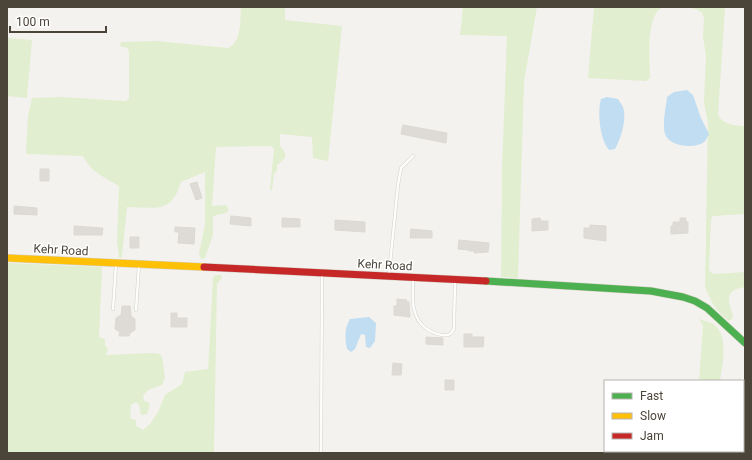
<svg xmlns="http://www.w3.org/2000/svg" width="752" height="460" font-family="Roboto,sans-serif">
	<rect width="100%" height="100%" fill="#f4f2ee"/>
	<path fill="#e1eecf" d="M241,7H285V20L342,26L328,161L313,158L312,137L280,134V146C289,156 286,158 277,165V171L274,174L272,190H270L274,149L271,146L216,147L212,206L226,205L228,208V211L226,213L213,216V235L205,258L203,259L200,257L199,253L205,225V172L181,182C171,215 155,207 127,207L122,256L121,258H119L117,241L119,186C103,176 93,174 83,156L26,154L28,116L32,98L61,97L126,101L129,98V51L127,48L120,46L121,42L156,41L228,48C242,42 240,20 241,7Z
		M463,7H537L524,82L518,278L501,277L502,168L507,36L460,35Z
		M594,7H664C645,12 650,62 650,78L646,81L588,78Z
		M688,7H725L718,115C722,124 736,126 745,126V214L713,216L711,219L709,270L713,274L745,272V287C725,290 727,299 733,315L732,319L729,321C715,310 712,303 705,287L708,123L704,102L706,56L703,36L704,18L702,13L698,10Z
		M7,38L32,40L27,98L7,96Z
		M7,263L102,267L99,337L105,339V345L108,349L106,355L152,353L160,354L162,357L165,377L162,385L148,390L143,396L144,401L148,402L150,405L147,414L141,415L139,405L136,402L131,405L130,418L136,420V426L143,430L150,424L158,412L165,395L182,384L185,372L208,369L213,278L215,275H221L222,278L217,284L214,453H7Z
		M699,319C703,320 709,322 713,324C730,335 722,365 720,381H699L703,326Z"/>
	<path fill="#c0ddf1" d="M687,90L693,95L701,118L709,134C708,136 706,140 704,142C695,149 669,147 665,134C662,124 666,107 667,97L674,92Z
		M607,97L618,99C619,101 622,105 623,107C627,120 621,138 615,149L609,150C600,140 597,112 601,99Z
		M369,317L376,323L375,341L370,348L366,347L365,335L361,334L355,349L351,352L347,349C345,338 344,329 350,319Z"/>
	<path fill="#dedbd6" stroke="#dcd9d4" d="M403,125L447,133L446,143L401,134Z
		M40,169H49V181H40Z
		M197,182L202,198L196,200L190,184Z
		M14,206L37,208V215L14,214Z
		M231,216L251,218V226L230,224Z
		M282,218L300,219V227H282Z
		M540,218L541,221H548V230L532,231V219Z
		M680,218H686V222H688V233L671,234V226H673V222H680Z
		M335,220L365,222V232L335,230Z
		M590,225L606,226V241L584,238V228H590Z
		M74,226L103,228L102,235H74Z
		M175,227L195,228L194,244L178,243L179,232H175Z
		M411,229L432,231V238H410Z
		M130,237H139V248H130Z
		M459,240L489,243L488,252L474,253V251H469V250L458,249Z
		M397,299L407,300L406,302H409L410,317L394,315V306H397Z
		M122,306H130L131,316L135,319V330L130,333L129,336H119L120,332L115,329L116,318L121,315Z
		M171,313H177V318H187V327H171Z
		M464,334H472V337H484L483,347H464Z
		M426,337L443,338V345L426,344Z
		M393,363L402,364L401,375H392Z
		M445,380H454V390H445Z"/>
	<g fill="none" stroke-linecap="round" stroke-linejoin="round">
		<defs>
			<path id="lane" d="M389,274L398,185L401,168L413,156
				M413,278C413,295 410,313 423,326C429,331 434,334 442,335C449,336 452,334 454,328L455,280
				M113,309L116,264
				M136,310L139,265
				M321,453L322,273"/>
			<path id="fast" d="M486,281L651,291L683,297L695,301L707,308L745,343"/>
			<path id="slow" d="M7,258L204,267"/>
			<path id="jam" d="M204,267L486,281"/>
		</defs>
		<use href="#lane" stroke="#d2d0cb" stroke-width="3.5"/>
		<use href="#fast" stroke="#d3cfc5" stroke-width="8"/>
		<use href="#slow" stroke="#d3cfc5" stroke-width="8"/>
		<use href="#jam" stroke="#d3cfc5" stroke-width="8"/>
		<use href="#lane" stroke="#fdfdfc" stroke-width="2.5"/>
		<use href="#fast" stroke="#4caf50" stroke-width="7"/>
		<use href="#slow" stroke="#ffc107" stroke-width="7"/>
		<use href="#jam" stroke="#c62828" stroke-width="7"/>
	</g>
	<g text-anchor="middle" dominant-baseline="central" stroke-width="3" stroke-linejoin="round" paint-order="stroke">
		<g font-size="12" fill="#4b4439" stroke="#fff">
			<text transform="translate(61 250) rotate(3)">Kehr Road</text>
			<text transform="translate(385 265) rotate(3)">Kehr Road</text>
		</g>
	</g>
	<rect width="752" height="460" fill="none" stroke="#4b4439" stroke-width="16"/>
	<rect x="604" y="380" width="140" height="72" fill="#ffffff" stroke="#b7b4b0"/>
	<rect x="612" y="393" width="20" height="6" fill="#4caf50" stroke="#b7b4b0"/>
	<text x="640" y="400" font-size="12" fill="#4b4439">Fast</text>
	<rect x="612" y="413" width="20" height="6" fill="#ffc107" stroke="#b7b4b0"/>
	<text x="640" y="420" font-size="12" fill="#4b4439">Slow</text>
	<rect x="612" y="433" width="20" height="6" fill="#c62828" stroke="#b7b4b0"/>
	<text x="640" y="440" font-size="12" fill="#4b4439">Jam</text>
	<path d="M10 26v6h96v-6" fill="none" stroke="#4b4439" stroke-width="2"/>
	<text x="16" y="26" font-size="12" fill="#4b4439" stroke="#ffffff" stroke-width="3" paint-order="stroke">100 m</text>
</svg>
